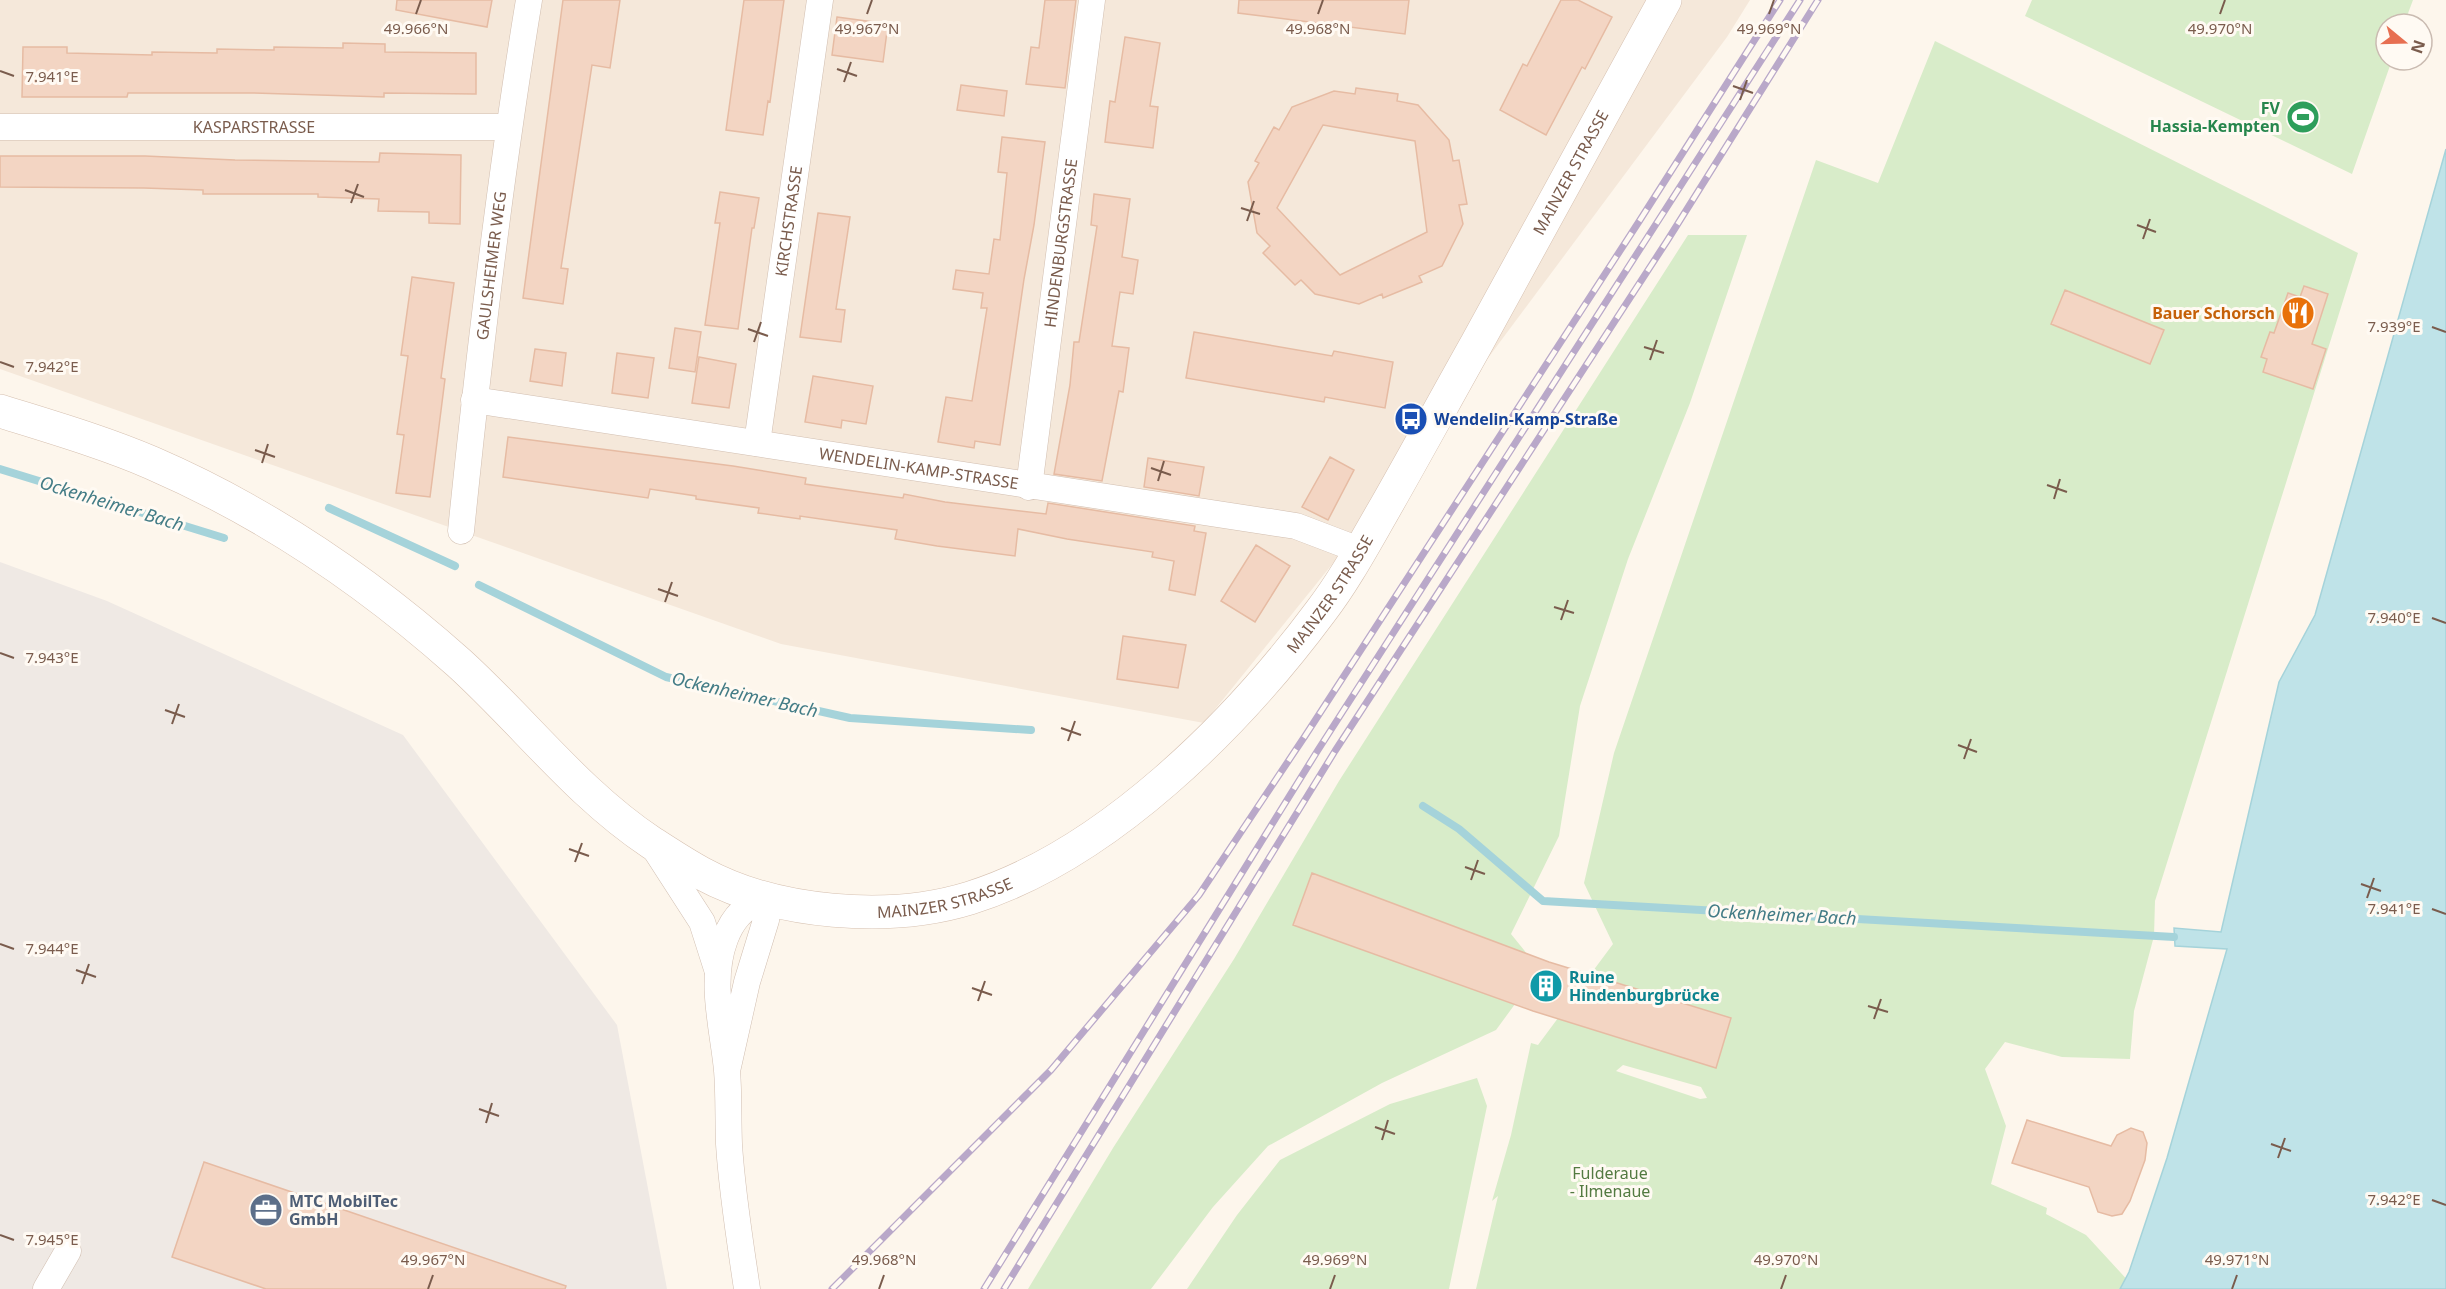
<svg xmlns="http://www.w3.org/2000/svg" width="2446" height="1289" font-family="'Noto Sans',sans-serif">
	<rect width="100%" height="100%" fill="#fdf6ec"/>
	<path fill="#f5e8da" d="M0,0H1750L1727,37L1363,526L1204,723L781,644L0,369Z"/>
	<path fill="#efe9e4" d="M0,562L107,601L403,735L617,1025L667,1289H0Z"/>
	<path fill="#d8ecc9" fill-rule="evenodd" d="M2032,0H2413L2404,24H2386V60H2392L2352,174L2025,16Z
		M1935,41L2358,253L2155,901L2154,936L2134,1011L2130,1059L2062,1057L2005,1042L1985,1069L2006,1126L1991,1184L2047,1208L2046,1214L2086,1235L2132,1285L2154,1289H1476L1498,1196L1492,1201L1511,1135L1531,1043L1538,1045L1613,944L1584,883L1614,753L1816,160L1878,183ZM1623,1065L1701,1087L1707,1098L1700,1099L1616,1071Z
		M1688,235H1747L1690,403L1628,559L1580,706L1559,836L1511,934L1540,970L1496,1030L1382,1083L1268,1146L1213,1207L1151,1289H1028L1113,1148L1234,959L1339,781Z
		M1477,1078L1487,1106L1449,1289H1187L1237,1215L1280,1160L1390,1104Z"/>
	<path fill="#bfe3e8" stroke="#a5d3da" stroke-width="1.5" d="M2446,149V1289H2120L2129,1272L2167,1158L2227,949L2175,946L2174,928L2221,932L2279,682L2315,615Z"/>
	<g fill="none" stroke-linecap="round" stroke-linejoin="round">
		<path stroke="#a5d3da" stroke-width="8" d="M0,469L224,538
			M329,508L455,566
			M479,585L666,677L850,718L1031,730
			M1423,806L1459,829L1543,901L2174,937"/>
	</g>
	<path fill="#f3d5c3" stroke="#e6bba3" stroke-width="1.5" fill-rule="evenodd" d="M397,0H492L487,27L396,10Z
		M563,0H620L610,68L592,65L561,268L568,269L563,304L523,298Z
		M744,0H784L770,102L768,101L763,135L726,130Z
		M1045,0H1076L1065,88L1026,84L1031,47L1039,48Z
		M1239,0H1409L1405,34L1238,13Z
		M1561,0H1578L1612,17L1585,69L1582,67L1546,135L1500,110L1523,64L1527,66Z
		M837,17L888,24L883,62L832,55Z
		M1125,37L1160,43L1150,106L1158,107L1153,148L1105,142L1110,101L1115,102Z
		M343,43L385,44V52L476,53V94L384,93V97L253,93H128L127,97H22L23,47H67V53L152,55V52L217,53V49L274,50V47L343,48Z
		M961,85L1007,91L1004,116L957,110Z
		M1356,88L1398,94L1397,101L1418,105L1449,140L1453,161L1459,160L1467,204L1459,205L1463,224L1442,266L1419,276L1422,282L1383,298L1382,294L1359,304L1315,294L1301,280L1295,285L1263,253L1270,246L1257,233L1248,182L1259,163L1255,161L1274,127L1279,130L1292,107L1334,91L1355,94ZM1323,125L1415,141L1427,232L1340,275L1277,208Z
		M1002,137L1045,142L1034,225L1024,279L1000,445L975,441L974,448L938,442L946,397L972,401L987,308H981L983,293L953,289L956,270L989,274L994,239L1000,240L1007,173L998,172Z
		M380,153L461,155L460,224L429,223V212L378,211L379,199L318,197V194H203V190L144,188L0,187V156H145L235,160L379,162Z
		M720,192L759,198L754,228H752L738,329L705,325L720,223H715Z
		M1094,194L1130,199L1122,257L1138,260L1133,294L1120,292L1112,346L1129,348L1123,392L1119,391L1102,481L1054,474L1070,385L1074,342H1079L1097,226L1091,225Z
		M818,213L850,217L836,309L845,310L841,342L800,337Z
		M412,277L454,283L441,378L445,379L430,497L396,493L404,435L397,434L408,356L401,355Z
		M2304,286L2328,294L2312,344L2326,349L2313,389L2263,372L2267,359L2261,357L2270,332L2274,333L2288,293L2300,297Z
		M2065,290L2164,330L2150,364L2051,324Z
		M675,328L701,332L695,372L669,368Z
		M1194,332L1332,356L1334,351L1393,362L1385,408L1325,397L1324,402L1186,378Z
		M535,349L566,353L562,386L530,381Z
		M617,353L654,358L648,398L612,393Z
		M699,357L736,364L729,408L692,403Z
		M813,376L873,386L866,424L842,420L841,428L805,422Z
		M508,437L733,466L806,478L805,484L903,498L904,494L945,502L1046,514L1048,503L1195,526L1194,531L1206,533L1195,595L1169,590L1174,561L1152,557L1153,552L1067,539L1018,529L1015,556L937,546L895,539L897,530L800,516V519L758,513L759,508L696,499V496L650,489L648,498L503,477Z
		M1330,457L1354,470L1328,520L1302,507Z
		M1148,458L1204,467L1199,496L1144,487Z
		M1256,545L1290,566L1255,622L1221,601Z
		M1123,636L1186,645L1178,688L1117,679Z
		M1312,873L1549,962L1731,1018L1716,1068L1533,1011L1293,925Z
		M2027,1120L2111,1146L2117,1135L2131,1128L2143,1132L2147,1143L2145,1160L2130,1201L2122,1214L2112,1216L2098,1212L2089,1187L2012,1163Z
		M204,1162L566,1286L565,1289H266L172,1257Z"/>
	<g fill="none" stroke-linecap="round" stroke-linejoin="round">
		<defs>
			<g id="minor">
				<path id="s1" d="M0,127H508"/>
				<path id="s2" d="M474,400L1296,526L1346,545L1359,553"/>
				<path id="s3" d="M757,443L820,0"/>
				<path id="s4" d="M1029,487L1092,0"/>
				<path id="s5" d="M461,531C479,354 500,176 529,0"/>
				<path d="M653,846L702,922L717,969"/>
				<path d="M727,1071L747,982L766,920L770,899C747,902 733,917 725,939C709,981 723,1028 727,1070C729,1095 728,1119 729,1144C732,1193 740,1241 747,1289"/>
				<path d="M46,1289L68,1251"/>
			</g>
			<g id="secondary">
				<path id="s6" d="M0,411C51,427 103,442 152,463C265,512 367,581 459,663C524,722 578,794 652,843C668,853 684,864 701,873C776,914 889,923 970,898C1107,855 1237,724 1321,611C1344,581 1363,546 1382,513C1414,457 1445,400 1477,343C1540,229 1602,114 1665,0"/>
			</g>
		</defs>
		<use href="#minor" stroke="#d1beb0" stroke-width="27"/>
		<use href="#secondary" stroke="#d6c0b0" stroke-width="34"/>
		<use href="#minor" stroke="#fff" stroke-width="26"/>
		<use href="#secondary" stroke="#fff" stroke-width="33"/>
		<defs>
			<path id="rail" d="M832,1289L1051,1070L1199,895L1305,736L1640,220L1780,0
				M984,1289L1318,750L1800,0
				M1004,1289L1335,751L1667,241L1818,0"/>
		</defs>
		<use href="#rail" stroke="#b9a8c9" stroke-width="7"/>
		<use href="#rail" stroke="#fffaf3" stroke-width="4.5" stroke-dasharray="14" stroke-linecap="butt"/>
	</g>
	<path fill="none" stroke="#7a5c4d" stroke-width="2" d="M416,14L421,0M867,14L872,0M1318,14L1323,0M1769,14L1774,0M2220,14L2225,0M837,69L857,76M0,71L14,76M844,82L851,62M1733,86L1753,93M1740,100L1747,80M345,190L364,197M351,203L358,184M1241,208L1260,214M1247,221L1254,201M2137,225L2156,232M2143,239L2150,219M2432,327L2446,332M748,329L768,336M754,342L761,322M1644,347L1664,353M1650,360L1657,340M0,362L14,367M255,450L275,457M262,463L268,444M1151,468L1171,475M1158,481L1164,461M2047,485L2067,492M2054,499L2060,479M658,589L678,596M665,602L672,582M1554,607L1574,613M2432,618L2446,623M1561,620L1568,600M0,653L14,658M165,710L185,717M172,724L179,704M1061,728L1081,735M1068,741L1075,721M1958,745L1977,752M1964,759L1971,739M569,849L589,856M575,862L582,843M1465,867L1485,874M1471,880L1478,860M2361,884L2381,891M2367,898L2374,878M2432,909L2446,914M0,944L14,949M76,970L96,977M82,984L89,964M972,988L992,995M978,1001L985,981M1868,1006L1888,1012M1874,1019L1881,999M479,1109L499,1116M486,1123L492,1103M1375,1127L1395,1134M1382,1140L1388,1120M2271,1144L2291,1151M2278,1158L2285,1138M2432,1200L2446,1205M0,1235L14,1240M428,1289L433,1275M879,1289L884,1275M1330,1289L1335,1275M1781,1289L1786,1275M2232,1289L2237,1275"/>
	<defs>
		<symbol id="stadium-disc" viewBox="-11 -11 22 22"><circle r="9.5" fill="#2e9e5b" stroke="#fffaf3"/><path d="M0-5a6.5 5 0 1 0 0 10a6.5 5 0 1 0 0-10ZM-3.5-1.8h7v3.6h-7Z" fill="#fff"/></symbol>
		<symbol id="restaurant-disc" viewBox="-11 -11 22 22"><circle r="9.5" fill="#e8710a" stroke="#fffaf3"/><path d="M-5-6h1v4h1v-4h1v4h1v-4h1v5L-1.5 .5V6h-2V.5L-5-1ZM5-6V6H3V1.5H1.5Q1.5-4 5-6Z" fill="#fff"/></symbol>
		<symbol id="bus-disc" viewBox="-11 -11 22 22"><circle r="9.5" fill="#1a4fb4" stroke="#fffaf3"/><path d="M-5-6H5V4H4V6H2V4H-2V6H-4V4H-5ZM-3.5-4V0h7V-4ZM-3.5 1.2v1.5H-2V1.2ZM2 1.2v1.5H3.5V1.2Z" fill="#fff"/></symbol>
		<symbol id="building-disc" viewBox="-11 -11 22 22"><circle r="9.5" fill="#0f9aa8" stroke="#fffaf3"/><path d="M-4-6H4V6H1V3H-1V6H-4ZM-2.5-4.3h1.7v1.8h-1.7ZM.8-4.3h1.7v1.8H.8ZM-2.5-1h1.7V.8h-1.7ZM.8-1h1.7V.8H.8Z" fill="#fff"/></symbol>
		<symbol id="office-disc" viewBox="-11 -11 22 22"><circle r="9.5" fill="#5c6f8a" stroke="#fffaf3"/><path d="M-6-3h4V-5.5h4V-3h4V5H-6ZM-1-4.5V-3h2v-1.5ZM-6 0V1H6V0Z" fill="#fff"/></symbol>
	</defs>
	<g fill-rule="evenodd">
		<use href="#stadium-disc" x="2284" y="98" width="38" height="38"/>
		<use href="#restaurant-disc" x="2279" y="294" width="38" height="38"/>
		<use href="#bus-disc" x="1392" y="400" width="38" height="38"/>
		<use href="#building-disc" x="1527" y="967" width="38" height="38"/>
		<use href="#office-disc" x="247" y="1191" width="38" height="38"/>
	</g>
	<g text-anchor="middle" dominant-baseline="central" stroke-width="6" stroke-linejoin="round" paint-order="stroke">
		<g font-size="16" font-weight="bold" fill="#27864d" stroke="#fffaf3" text-anchor="end">
			<text x="2280" y="108">FV<tspan x="2280" dy="18">Hassia-Kempten</tspan></text>
		</g>
		<g font-size="16" fill="#7a5c4d" stroke="#fffaf3">
			<text stroke="none"><textPath href="#s1" startOffset="254">KASPARSTRASSE</textPath></text>
			<text stroke="none"><textPath href="#s6" startOffset="2092">MAINZER STRASSE</textPath></text>
			<text stroke="none"><textPath href="#s3" startOffset="224">KIRCHSTRASSE</textPath></text>
			<text stroke="none"><textPath href="#s4" startOffset="246">HINDENBURGSTRASSE</textPath></text>
			<text stroke="none"><textPath href="#s5" startOffset="267">GAULSHEIMER WEG</textPath></text>
			<text stroke="none"><textPath href="#s2" startOffset="450">WENDELIN-KAMP-STRASSE</textPath></text>
			<text stroke="none"><textPath href="#s6" startOffset="1606">MAINZER STRASSE</textPath></text>
			<text stroke="none"><textPath href="#s6" startOffset="1102">MAINZER STRASSE</textPath></text>
		</g>
		<g font-size="16" font-weight="bold" fill="#c56008" stroke="#fffaf3" text-anchor="end">
			<text x="2275" y="313">Bauer Schorsch</text>
		</g>
		<g font-size="16" font-weight="bold" fill="#164399" stroke="#fffaf3" text-anchor="start">
			<text x="1434" y="419">Wendelin-Kamp-Straße</text>
		</g>
		<g font-size="16" font-weight="bold" fill="#0d838f" stroke="#fffaf3" text-anchor="start">
			<text x="1569" y="977">Ruine<tspan x="1569" dy="18">Hindenburgbrücke</tspan></text>
		</g>
		<g font-size="16" fill="#537a41" stroke="#fffaf3">
			<text x="1610" y="1173">Fulderaue<tspan x="1610" dy="18">- Ilmenaue</tspan></text>
		</g>
		<g font-size="16" font-weight="bold" fill="#4e5e75" stroke="#fffaf3" text-anchor="start">
			<text x="289" y="1201">MTC MobilTec<tspan x="289" dy="18">GmbH</tspan></text>
		</g>
		<g font-size="18" font-style="italic" fill="#437c86" stroke="#fffaf3">
			<text transform="translate(112 503) rotate(17)">Ockenheimer Bach</text>
			<text transform="translate(745 694) rotate(13)">Ockenheimer Bach</text>
			<text transform="translate(1782 914) rotate(3)">Ockenheimer Bach</text>
		</g>
	</g>
	<g font-size="15" text-anchor="middle" fill="#7a5c4d" stroke="#fffaf3" stroke-width="6" stroke-linejoin="round" paint-order="stroke">
		<text x="1769" y="34">49.969°N</text>
		<text x="416" y="34">49.966°N</text>
		<text x="867" y="34">49.967°N</text>
		<text x="1318" y="34">49.968°N</text>
		<text x="2220" y="34">49.970°N</text>
		<text x="52" y="82">7.941°E</text>
		<text x="2394" y="332">7.939°E</text>
		<text x="52" y="372">7.942°E</text>
		<text x="2394" y="623">7.940°E</text>
		<text x="52" y="663">7.943°E</text>
		<text x="2394" y="914">7.941°E</text>
		<text x="52" y="954">7.944°E</text>
		<text x="2394" y="1205">7.942°E</text>
		<text x="52" y="1245">7.945°E</text>
		<text x="433" y="1265">49.967°N</text>
		<text x="884" y="1265">49.968°N</text>
		<text x="1335" y="1265">49.969°N</text>
		<text x="1786" y="1265">49.970°N</text>
		<text x="2237" y="1265">49.971°N</text>
	</g>
	<g transform="translate(2404 42) rotate(109)"><circle r="28" fill="#fffaf3" stroke="#cabbb1" stroke-width="1.5"/>
	<path d="M0-4.5L10 22L0 15L-10 22Z" fill="#e76f51"/>
	<text y="-9" font-size="16" font-weight="bold" text-anchor="middle" fill="#7a5c4d">N</text>
	</g>
</svg>
